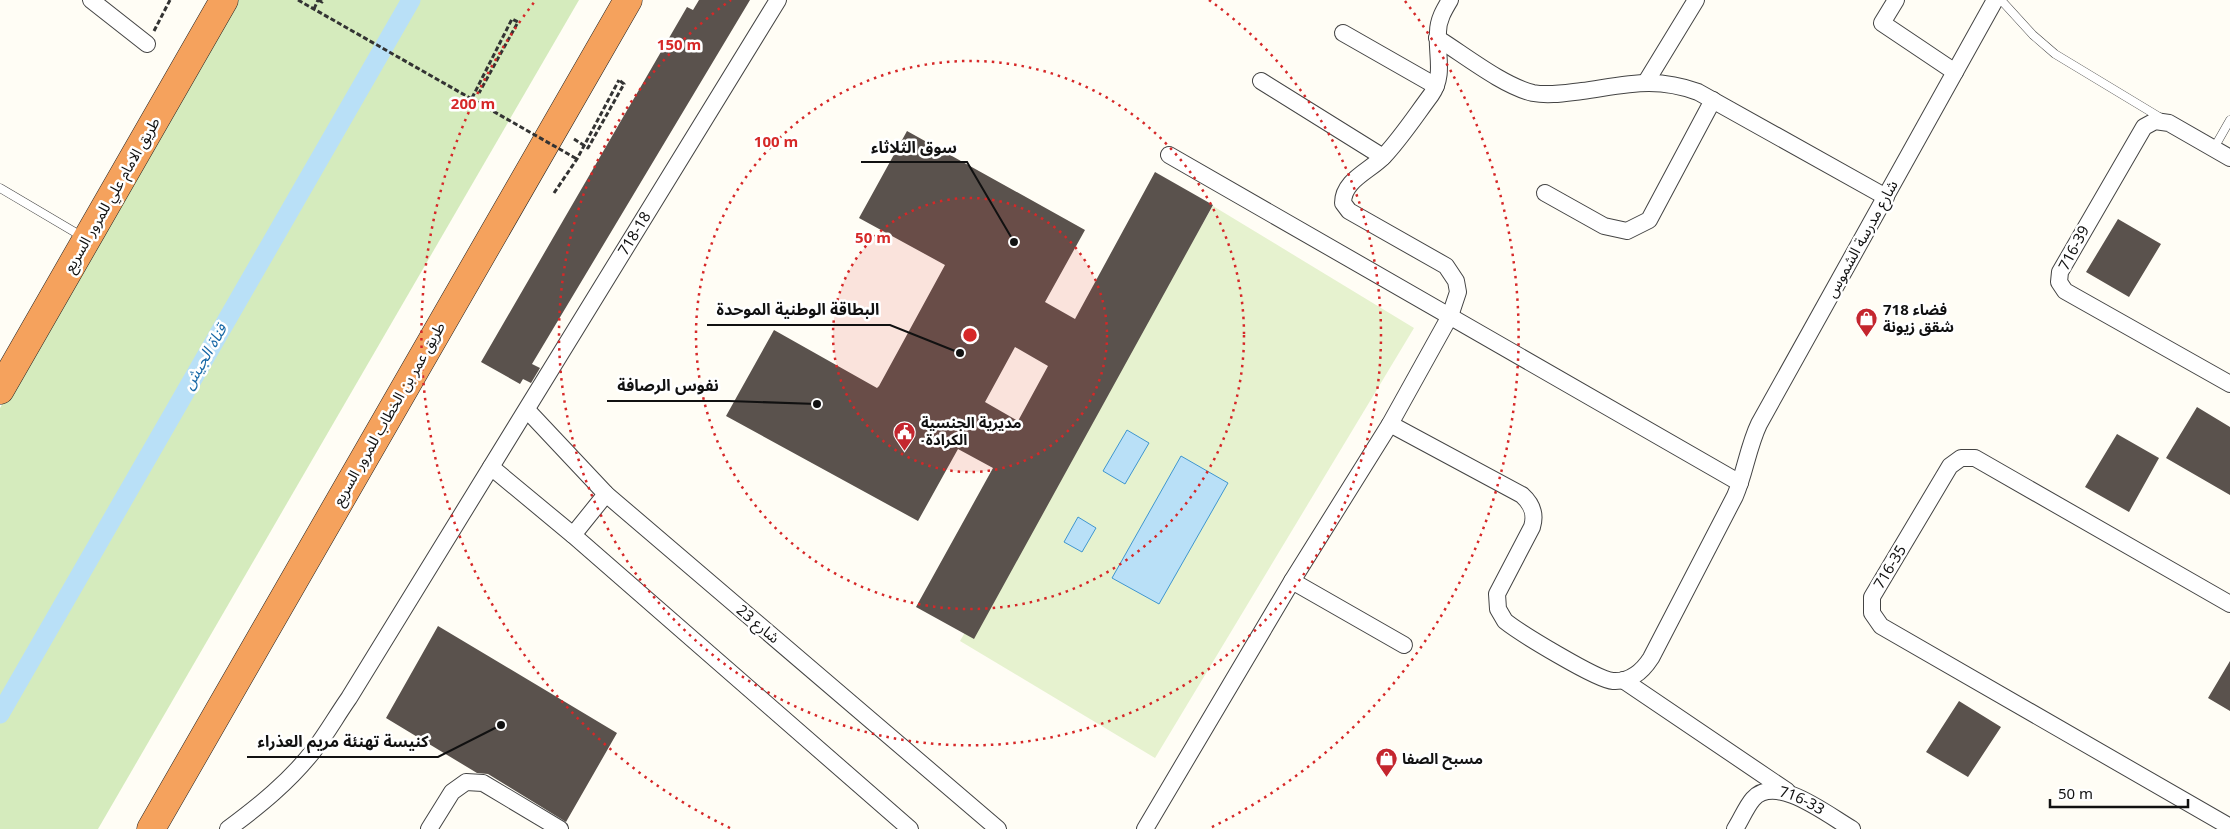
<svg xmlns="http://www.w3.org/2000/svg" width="2230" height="829" font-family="Georgia,'Noto Sans Arabic',serif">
	<rect width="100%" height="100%" fill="#fffdf5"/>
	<path fill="#d5ebbd" d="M235,0H579L98,829H0V408Z"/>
	<path fill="#e6f2cf" d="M1213,206L1414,328L1155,758L960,641Z"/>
	<path fill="#b9e0f7" stroke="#3f96cf" d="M1127,430L1149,443L1125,484L1103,471Z
		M1181,456L1228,483L1159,604L1112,578Z
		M1078,517L1096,528L1082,552L1064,542Z"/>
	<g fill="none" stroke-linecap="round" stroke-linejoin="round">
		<path stroke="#b9e0f7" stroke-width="19" d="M0,714L411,0"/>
	</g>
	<path fill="#5a524d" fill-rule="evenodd" d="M699,0H750L532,364L540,368L531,383L523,379L520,384L481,362L687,7L693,10Z
		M907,131L1085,230L1045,302L1075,319L1155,172L1213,205L974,639L916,607L993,468L958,449L918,521L726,416L774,330L877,388L879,386L945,265L859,218ZM1015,347L1048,366L1018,421L985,402Z
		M2118,219L2161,244L2129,297L2086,272Z
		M2197,407L2230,427V495L2166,458Z
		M2117,434L2159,458L2129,512L2085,487Z
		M438,626L617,733L566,822L488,774L477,773L386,718Z
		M2230,661V711L2208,698Z
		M1959,701L2001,727L1968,777L1926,752Z"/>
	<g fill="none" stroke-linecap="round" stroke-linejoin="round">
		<defs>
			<path id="lane" d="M2001,0L2033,35L2055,54L2161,118
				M2214,148L2230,120
				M0,188L83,237"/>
			<g id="street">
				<path d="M91,0L147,44"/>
				<path d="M1896,0L1882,23L1955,72"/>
				<path d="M1343,33L1436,86"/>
				<path d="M1437,38C1463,54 1503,86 1533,93C1549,96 1565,93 1582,91C1625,85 1655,76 1698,92L1886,197"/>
				<path d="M1261,81L1383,157"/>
				<path d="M1646,82L1696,0"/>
				<path d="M1169,155L1740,483"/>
				<path d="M2230,158L2169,123L2155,121L2144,127L2060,272L2059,282L2065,291L2230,384"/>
				<path d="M1545,193L1604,226L1627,231L1649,220L1713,100"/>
				<path d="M527,410L606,494L998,829"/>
				<path d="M1390,424L1522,495C1532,504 1536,514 1532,527L1497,594L1498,609L1505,621C1520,633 1597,680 1613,681C1630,682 1642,672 1651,658L1735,496C1745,473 1748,447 1759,424L1995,0"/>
				<path d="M491,467L573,535L910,829"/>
				<path d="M573,535L606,494"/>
				<path d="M1292,581L1404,645"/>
				<path d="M2230,604L1975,458H1961L1950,466L1872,597V613L1881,626L2230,827"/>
				<path d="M1623,680L1787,791"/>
				<path id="s1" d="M228,829C259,806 290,781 314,750C327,733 337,715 349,698L778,0"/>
				<path d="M429,829L452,792L466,782L483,783L560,829"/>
				<path d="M1145,829L1292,581L1390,424L1450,316L1458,292L1456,281L1446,266L1349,211L1343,203C1343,180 1370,171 1384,156C1401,138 1416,115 1431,95C1445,75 1436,54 1438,32C1438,20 1444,10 1450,0"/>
				<path id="s2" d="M1735,829C1741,820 1746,807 1753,799C1776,773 1829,816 1852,829"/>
			</g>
			<path id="highway" d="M0,390L224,0
				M151,829L628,0"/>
		</defs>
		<use href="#lane" stroke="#444" stroke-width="9"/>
		<use href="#street" stroke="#444" stroke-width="18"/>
		<use href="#highway" stroke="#222" stroke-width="29"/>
		<path stroke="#333" stroke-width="3" stroke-dasharray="5 2.5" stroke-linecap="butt" d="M318,0L322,2L323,0
			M154,31L170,0
			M472,98L512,19L518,22L479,93
			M574,139L588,148L624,84L619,80"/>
		<use href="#lane" stroke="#fff" stroke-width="8"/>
		<use href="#street" stroke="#fff" stroke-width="16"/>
		<use href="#highway" stroke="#f5a25d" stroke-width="28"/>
		<path stroke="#333" stroke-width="3" stroke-dasharray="5 2.5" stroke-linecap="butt" d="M298,0L577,159
			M314,9L318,0
			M554,193L577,159L619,80"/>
	</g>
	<circle cx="970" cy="335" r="137" fill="#d62828" fill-opacity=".12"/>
	<g fill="none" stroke="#d62828" stroke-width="2.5" stroke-dasharray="2.5 5">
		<circle cx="970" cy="335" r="137"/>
		<circle cx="970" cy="335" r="274"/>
		<path d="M1209 0A411 411 0 1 1 731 0"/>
		<path d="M730 828A548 548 0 0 1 535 1M1405 1A548 548 0 0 1 1210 828"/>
	</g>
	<defs>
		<symbol id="shop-pin" viewBox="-11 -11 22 30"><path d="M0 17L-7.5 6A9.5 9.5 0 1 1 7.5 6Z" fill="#c4262e" stroke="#fff"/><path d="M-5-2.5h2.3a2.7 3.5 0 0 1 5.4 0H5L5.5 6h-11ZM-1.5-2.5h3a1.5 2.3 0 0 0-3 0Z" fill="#fff"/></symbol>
		<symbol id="civic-pin" viewBox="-11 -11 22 30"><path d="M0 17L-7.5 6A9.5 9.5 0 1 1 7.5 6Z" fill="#c4262e" stroke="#fff"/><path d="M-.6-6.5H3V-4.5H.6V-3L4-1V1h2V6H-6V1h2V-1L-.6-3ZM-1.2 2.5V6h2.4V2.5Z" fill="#fff"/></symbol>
	</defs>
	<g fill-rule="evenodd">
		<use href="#shop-pin" x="1854" y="306" width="25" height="34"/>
		<use href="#civic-pin" x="892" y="420" width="25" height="34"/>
		<use href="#shop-pin" x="1374" y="746" width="25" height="34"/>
	</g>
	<g text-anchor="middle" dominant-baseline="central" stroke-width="5" stroke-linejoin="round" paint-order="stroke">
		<g font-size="15" fill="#111" stroke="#fff">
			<text transform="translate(112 195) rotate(-60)">طريق الامام علي للمرور السريع</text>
			<text stroke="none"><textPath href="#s1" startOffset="725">718-18</textPath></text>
			<text transform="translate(1862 239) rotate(-61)">شارع مدرسة الشموس</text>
			<text transform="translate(2074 248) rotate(-62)">716-39</text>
			<text transform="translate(389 414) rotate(-60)">طريق عمر بن الخطاب للمرور السريع</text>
			<text transform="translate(1890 567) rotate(-59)">716-35</text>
			<text transform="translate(758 624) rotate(40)">شارع 23</text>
			<text stroke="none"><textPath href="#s2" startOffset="88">716-33</textPath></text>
		</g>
		<g font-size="15" font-weight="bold" fill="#111" stroke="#fff" text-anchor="start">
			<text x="1883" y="310">فضاء 718<tspan x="1883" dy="17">شقق زيونة</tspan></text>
			<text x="921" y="423">مديرية الجنسية<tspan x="921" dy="17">-الكرادة</tspan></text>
			<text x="1402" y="759">مسبح الصفا</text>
		</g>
		<g font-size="16" font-style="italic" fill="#1768a6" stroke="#fff">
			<text transform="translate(205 357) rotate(-60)">قناة الجيش</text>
		</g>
	</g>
	<circle cx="970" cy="335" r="8" fill="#d62828" stroke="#fff" stroke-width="2.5"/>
	<g font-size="15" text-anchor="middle" font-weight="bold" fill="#d62828" stroke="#fff" stroke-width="5" stroke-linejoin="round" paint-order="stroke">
		<text x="679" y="50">150 m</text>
		<text x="473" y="109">200 m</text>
		<text x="776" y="147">100 m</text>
		<text x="873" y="243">50 m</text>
	</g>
	<path fill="none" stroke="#111" stroke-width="2" d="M1014 242L967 162H861M960 353L890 325H707M817 404L729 401H607M501 725L438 757H247"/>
	<g fill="#111" stroke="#fff" stroke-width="2">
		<circle cx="1014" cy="242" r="5"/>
		<circle cx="960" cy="353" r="5"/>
		<circle cx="817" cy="404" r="5"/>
		<circle cx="501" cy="725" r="5"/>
	</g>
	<g font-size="16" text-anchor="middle" font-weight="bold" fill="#111" stroke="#fff" stroke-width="5" stroke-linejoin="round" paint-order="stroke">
		<text x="914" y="153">سوق الثلاثاء</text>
		<text x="798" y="315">البطاقة الوطنية الموحدة</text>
		<text x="668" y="391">نفوس الرصافة</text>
		<text x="343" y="747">كنيسة تهنئة مريم العذراء</text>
	</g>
	<path d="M2050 799v8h138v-8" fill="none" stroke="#111111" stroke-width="2.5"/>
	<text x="2058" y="799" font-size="15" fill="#111111" stroke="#ffffff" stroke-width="4" paint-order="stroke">50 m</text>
</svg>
